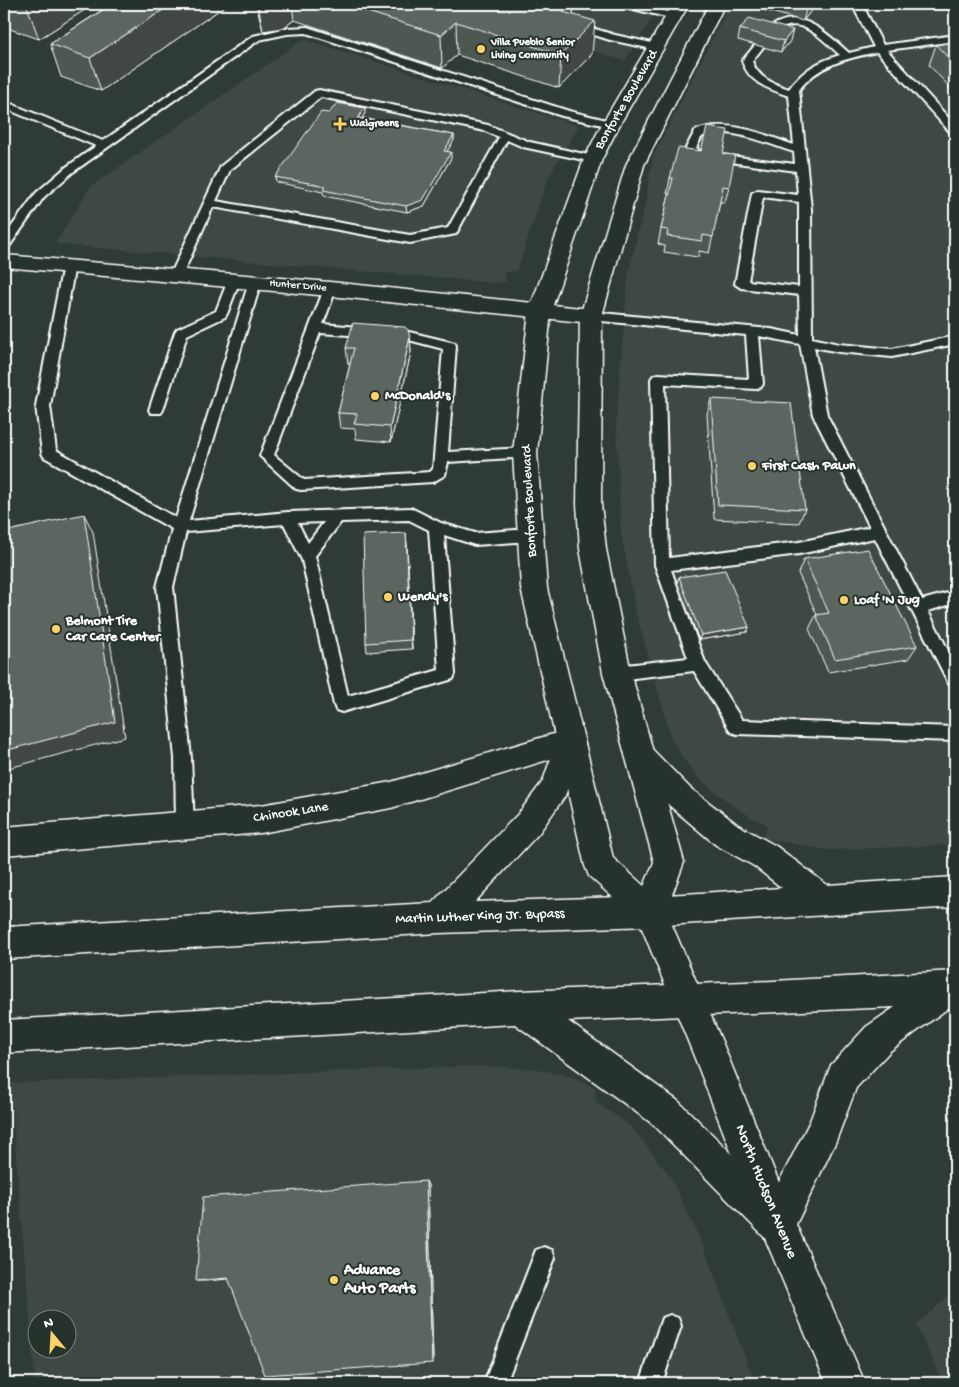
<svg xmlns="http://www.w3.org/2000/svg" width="959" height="1387" font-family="'Gochi Hand',sans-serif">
	<rect width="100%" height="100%" fill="#2f3b35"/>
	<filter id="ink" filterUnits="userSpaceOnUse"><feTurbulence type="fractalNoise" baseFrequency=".02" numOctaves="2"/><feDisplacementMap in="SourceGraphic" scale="10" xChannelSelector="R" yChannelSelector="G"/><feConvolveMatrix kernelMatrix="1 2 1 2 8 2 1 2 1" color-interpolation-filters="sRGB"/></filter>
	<g filter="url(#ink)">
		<path fill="#3c4842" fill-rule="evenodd" d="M442,4H661L625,61Z
			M730,4H955V845L827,850L762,838L768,825L749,816L720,796L701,780L683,759L671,738L635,609L621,533L616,420L628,275L646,199L653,157Z
			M304,39L579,126L549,176L517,270L504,273L506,282L494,283L55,244L90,187Z
			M477,1066L536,1069L573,1077L595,1088L596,1102L632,1127L670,1176L704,1248L755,1383H35L10,1083ZM38,1320H68V1350H38Z
			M955,1290V1383H943L916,1325Z"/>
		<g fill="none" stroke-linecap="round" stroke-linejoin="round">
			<defs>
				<path id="service" d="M619,4H635L677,14L679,16L674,19L621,6Z
					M852,4H862L883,45L955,35V41L887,50L955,125V134L951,133L877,52C848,58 817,65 799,90L811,209L812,338L839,344L892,349L955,336V344L892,357L839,352L814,347L827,415L922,600L955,591V603L928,611L955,664V686L949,684L875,538L799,554L671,570L705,662L742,720L955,727V741L737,734L731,732L694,671L617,680L611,678L609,673L611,668L617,666L688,658L655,565L651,379L653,376L658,374L749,379L746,335L591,320L585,316L591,312L771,329L800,335L799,295L741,288L735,284L752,193L758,190L798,195L796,171L722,161L717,158L722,155L795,164L794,152C774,146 718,122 701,138L696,148L706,155L705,157L701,158L689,154L686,148L695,131C725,117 765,135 794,145L789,96C769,89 749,83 742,61L756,44H762L764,46L752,61C758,78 773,84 789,89C803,70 817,62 840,55C817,35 797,10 770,37H764V33C795,2 823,30 849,53L874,47ZM763,197L799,202V287L748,281ZM759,336L800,344L813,415L870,527L799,542L669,558L665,384L756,389L761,387L763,384Z
					M572,22L615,35L661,45L662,47L657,50L610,40L569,27L567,25Z
					M307,27L569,111L615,122L616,124L611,127L562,116L306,33L287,34L259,40L73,172L44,197L8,248L4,249V237L36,193L65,168L96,146L4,108V101L103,141L253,36L287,28Z
					M319,90L488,125L530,142L593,156L599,159L593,162L523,147L507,140L456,234L410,243L213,207L182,276L176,280L172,279L170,276L221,166L315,91ZM321,97L485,131L499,137L448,228L410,235L216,201L230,170Z
					M69,261L75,265L50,406L56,450L176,518L249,282L255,278L261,282L189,521L288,512L411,508L441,523L475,533L530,529L535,531L537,535L535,539L530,541L475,545L444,535L455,674L453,679L342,712L336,710L334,705L302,560L284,524L186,532L173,587L191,758L194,826L191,832L185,834L179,832L176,826L175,758L157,587L172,529L44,457L42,453L36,406L63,265ZM409,520L429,530L439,670L348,696L315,556L341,522ZM324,522L308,543L298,523Z
					M234,276L240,280L227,314L225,317L187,335L163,410L161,413H151L149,410L175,332L177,329L216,311L228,280Z
					M330,285L336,289L323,324L405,331L455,343L456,346L448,452L525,448L530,449L532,453L530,457L448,462L445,475L433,482L301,490L296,489L260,456L324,289ZM320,333L405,339L443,349L433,469L430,472L304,480L274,455Z
					M544,1247L552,1250L555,1258L506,1383H484L536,1250Z
					M670,1315L678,1318L681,1326L662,1383H640L662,1318Z"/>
				<path id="minor" d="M4,255L330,282L591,309L599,311L602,316L599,321L591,323L330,296L4,267Z
					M570,729L580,732L584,741L580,750L391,808L261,833L4,855V827L261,805L391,782Z"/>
				<path id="secondary" d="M673,4H689L620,124L602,159L551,311L537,453L547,588L613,858L644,886L654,862L603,673L580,549L577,504L580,316L626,165L709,4H725L644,165L602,316L601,504L606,549L631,673L684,862L666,911L723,1044L792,1215L865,1383H826L759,1224L694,1056L639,921L589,876L585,866L521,588L513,453L529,311L584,159L602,124Z"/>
				<path id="trunk" d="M570,729L580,732L584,741L565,796L539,833L475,902L650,896L782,888L754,866L716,845L670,806L629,764L625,755L629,746L639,742L649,746L690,788L738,825L776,846L827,885L955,877V907L650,926L439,933L4,959V927L432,903L519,813L543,781L560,732Z
					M955,971V1003L890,1051L856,1088L836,1141L790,1237L777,1242L764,1237L654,1125L515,1024L4,1053V1020L520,991L773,981ZM895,1007L866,1027L831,1065L810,1121L773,1194L678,1101L568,1021Z"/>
			</defs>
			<use href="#service" stroke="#fff" stroke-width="4"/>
			<use href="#minor" stroke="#fff" stroke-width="3"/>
			<use href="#secondary" stroke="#fff" stroke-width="3"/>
			<use href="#trunk" stroke="#fff" stroke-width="3"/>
			<use href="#service" fill="#26332d" fill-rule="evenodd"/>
			<use href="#minor" fill="#26332d" fill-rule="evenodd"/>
			<use href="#secondary" fill="#26332d" fill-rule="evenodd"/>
			<use href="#trunk" fill="#26332d" fill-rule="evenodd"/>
		</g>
		<path fill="#4e5853" stroke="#fff" d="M4,4H94L39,39L4,27Z
			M100,4H228L101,91L61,77L50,44L102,10Z
			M256,4H536L541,5L543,4H574L573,15L592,54L559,88L457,55L442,68L294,20L283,28L263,31Z
			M765,4H816L803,21L764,10Z
			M740,29L790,41L781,52L738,40Z
			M955,42V93L929,65L936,45Z
			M329,113H365L362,118L454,135V140L447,151L451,158L424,206L407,212L324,196L323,192L276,182L275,177Z
			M723,154L729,187L725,202H720L709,253L699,251L698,257L664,252L665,246L658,244L661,229L669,194H667L670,178Z
			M410,337L411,352L391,442L356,439L355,429L340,428L338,413L350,364H348L346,348Z
			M711,399L805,509L799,523L714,519L707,414Z
			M406,533L412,649L367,652L366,643Z
			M804,559L917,646L908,659L828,672L809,629L816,615H817L798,573Z
			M679,577L749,627L747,632L699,640L677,582Z
			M428,1185L433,1360L228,1279L206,1281H196Z"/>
		<path fill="#404744" stroke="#fff" d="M31,4H94L39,39L27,6Z
			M172,4H228L101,91L90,58Z
			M258,4H292L294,20L283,28L263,31Z
			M572,4H574L571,35L563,12Z
			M811,4H816L803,21L806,10Z
			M595,21L592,54L559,88L561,55Z
			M456,22L457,55L442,68L441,35Z
			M793,30L790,41L781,52L784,41Z
			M365,108V113L359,123L358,118Z
			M454,135V140L444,156V151Z
			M451,152V158L424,206L407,212L406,206Z
			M410,337L411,352L391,442L390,427Z
			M84,514L93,532L125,737L9,768L4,762V751Z
			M406,533L407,543L412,649L411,640Z
			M749,627L747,632L699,640L701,635Z
			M426,1181L428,1185L433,1360L432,1363Z"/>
		<path fill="#5b6661" stroke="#fff" d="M20,4H31L27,6Z
			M112,4H172L90,58L50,44Z
			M342,4H536L541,5L543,4H572L563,12L595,21L561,55L456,22L441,35Z
			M783,4H811L806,10Z
			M749,18L793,30L784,41L740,29Z
			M955,42V65L936,45Z
			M337,103L365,108L358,118L454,135L444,151L451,152L423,200L406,206L323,190L326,186L275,177L321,112L329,113Z
			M707,127L728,130L723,154L735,155L729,187L723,186L713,237L703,235L702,241L667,236L668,230L661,229L673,178H670L678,148L701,151Z
			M353,323L405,327L408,330L410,337L390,427L354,424L357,414L338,413L354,348H346Z
			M711,399L791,403L805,509L718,505Z
			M84,514L115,722L4,751V532Z
			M406,533L411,640L366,643L363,535Z
			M868,549L917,646L835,659L816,615L829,613L804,559Z
			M725,570L749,627L701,635L679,577Z
			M426,1181L432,1363L265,1375L228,1278L196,1281L203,1197Z"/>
	</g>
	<g fill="#ffd166" stroke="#26332d" stroke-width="2">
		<circle cx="481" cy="49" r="5"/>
		<path d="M337.5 116.5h5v5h5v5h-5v5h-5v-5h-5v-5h5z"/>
		<circle cx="375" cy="396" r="5"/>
		<circle cx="752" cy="466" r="5"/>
		<circle cx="388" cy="597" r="5"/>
		<circle cx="844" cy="600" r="5"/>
		<circle cx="56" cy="629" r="5"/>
		<circle cx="334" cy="1280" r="5"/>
	</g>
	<g text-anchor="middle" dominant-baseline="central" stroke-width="4" stroke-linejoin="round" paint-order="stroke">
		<g font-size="11" font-weight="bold" fill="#fff" stroke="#26332d" text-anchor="start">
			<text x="491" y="43">Villa Pueblo Senior<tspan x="491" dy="13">Living Community</tspan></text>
			<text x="350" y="124">Walgreens</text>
		</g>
		<g font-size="11" fill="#fff" stroke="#26332d">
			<text transform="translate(298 286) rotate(5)">Hunter Drive</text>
		</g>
		<g font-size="14" fill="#fff" stroke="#26332d">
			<text transform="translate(627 100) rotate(-60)">Bonforte Boulevard</text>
			<text transform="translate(530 501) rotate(-93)">Bonforte Boulevard</text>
			<text transform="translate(291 813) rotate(-9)">Chinook Lane</text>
			<text transform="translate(480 917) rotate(-2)">Martin Luther King Jr. Bypass</text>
		</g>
		<g font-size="14" font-weight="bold" fill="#fff" stroke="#26332d" text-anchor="start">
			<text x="385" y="396">McDonald's</text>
			<text x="762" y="466">First Cash Pawn</text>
			<text x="398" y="597">Wendy's</text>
			<text x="854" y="600">Loaf 'N Jug</text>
			<text x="66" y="621">Belmont Tire<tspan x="66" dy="16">Car Care Center</tspan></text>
		</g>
		<g font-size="16" fill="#fff" stroke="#26332d">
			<text transform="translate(765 1192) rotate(68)">North Hudson Avenue</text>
		</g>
		<g font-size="16" font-weight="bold" fill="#fff" stroke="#26332d" text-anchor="start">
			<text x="344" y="1271">Advance<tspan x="344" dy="18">Auto Parts</tspan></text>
		</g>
	</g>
	<rect width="959" height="1387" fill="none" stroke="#26332d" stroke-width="20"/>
	<rect x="10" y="10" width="939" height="1367" fill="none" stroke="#fff" stroke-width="2" filter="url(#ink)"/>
	<g transform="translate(52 1334) rotate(342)"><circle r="24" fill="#26332d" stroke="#7d8581"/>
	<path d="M0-4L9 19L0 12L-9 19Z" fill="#ffd166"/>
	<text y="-8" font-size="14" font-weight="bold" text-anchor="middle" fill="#ffffff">N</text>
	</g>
</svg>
